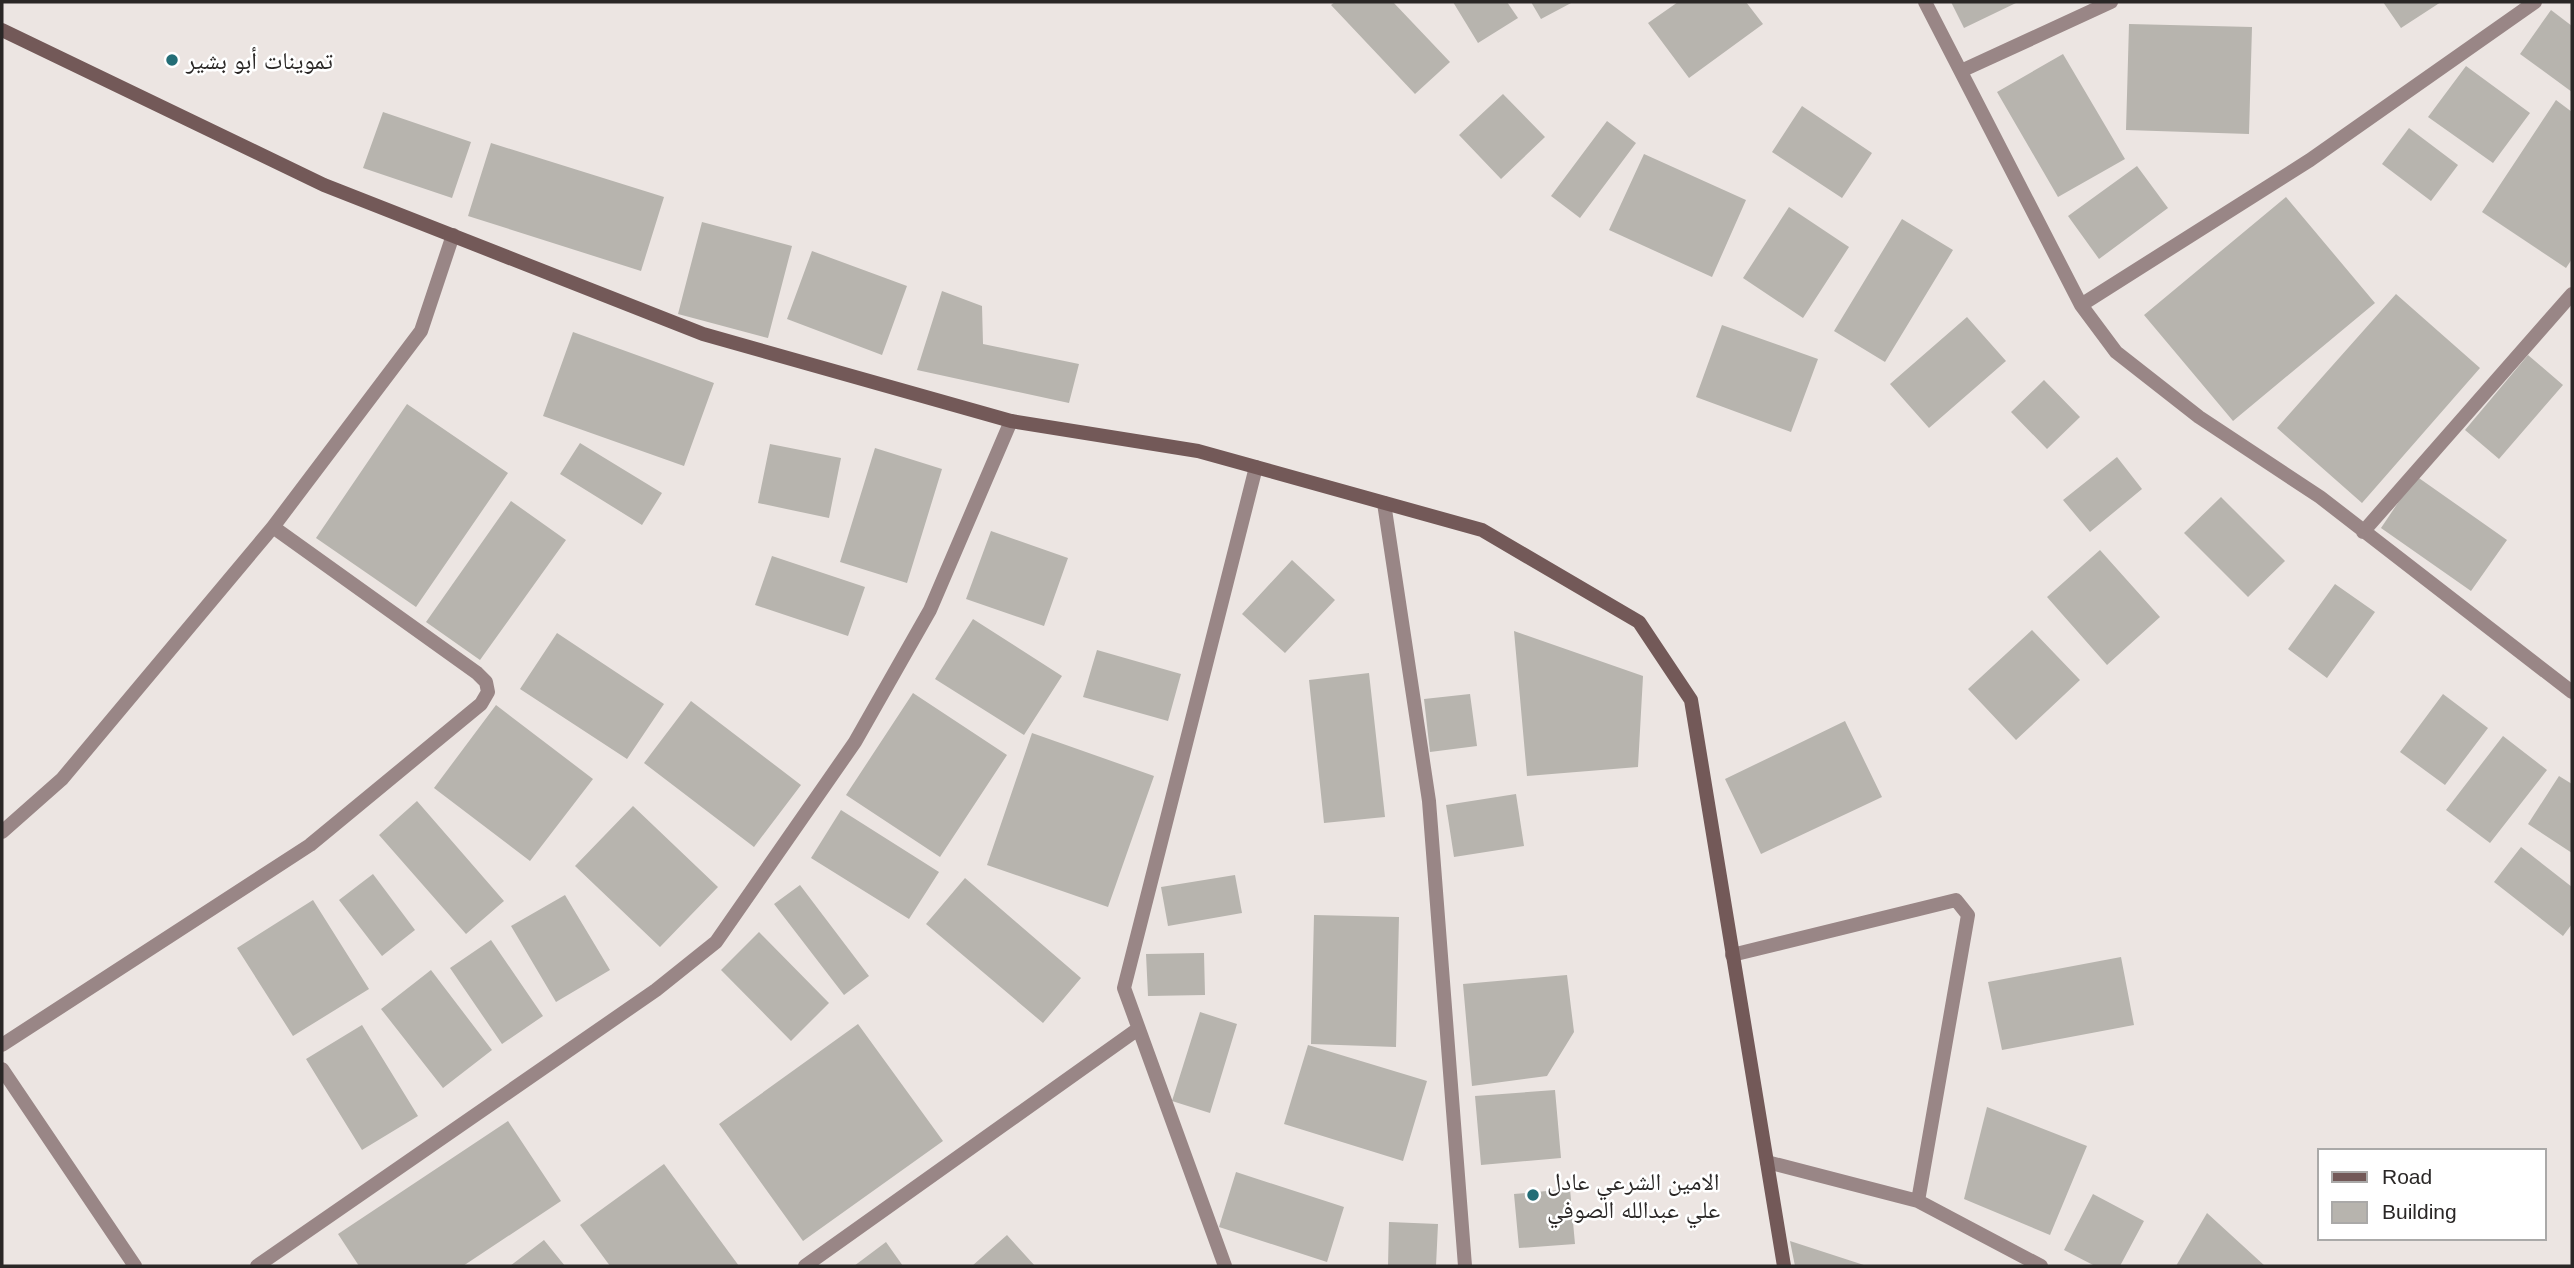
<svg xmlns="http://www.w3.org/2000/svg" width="2574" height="1268" font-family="Helvetica,'Noto Naskh Arabic',sans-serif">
	<rect width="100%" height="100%" fill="#ece5e2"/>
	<path fill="#b7b4ae" d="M1335,2H1393L1450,62L1415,94L1331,5Z
		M1453,2H1507L1518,18L1478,43Z
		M1531,2H1573L1541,19Z
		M1678,2H1746L1763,24L1689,78L1648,23Z
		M1951,2H2018L1964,28Z
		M2383,2H2441L2401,28Z
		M2551,10L2572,26V92L2520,54Z
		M2129,24L2252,27L2249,134L2126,130Z
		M2063,54L2125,159L2058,197L1997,92Z
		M2466,66L2530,113L2493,163L2428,117Z
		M1503,94L1545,137L1501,179L1459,135Z
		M2556,100L2572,112V259L2566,268L2482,212Z
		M1802,106L1872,153L1842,198L1772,152Z
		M383,112L471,142L452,198L363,168Z
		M1607,121L1636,143L1580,218L1551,196Z
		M2409,128L2458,165L2431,201L2382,164Z
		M491,143L664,197L641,271L468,216Z
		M1644,154L1746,200L1712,277L1609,230Z
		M2137,166L2168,208L2099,259L2068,216Z
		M2286,197L2375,303L2233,421L2144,315Z
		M1789,207L1849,247L1803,318L1743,278Z
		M1902,219L1953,250L1885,362L1834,331Z
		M702,222L792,246L768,338L678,314Z
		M812,251L907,286L882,355L787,319Z
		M942,291L982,306L983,344L1079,364L1069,403L917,370Z
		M2396,294L2480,368L2362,503L2277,428Z
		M1967,317L2006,361L1929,428L1890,384Z
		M1722,325L1818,359L1791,432L1696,397Z
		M573,332L714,383L684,466L543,416Z
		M2528,355L2563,385L2499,459L2465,430Z
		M2044,380L2080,417L2047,449L2011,412Z
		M407,404L508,473L416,607L316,538Z
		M580,443L662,493L642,525L560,474Z
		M770,444L841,458L829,518L758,503Z
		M875,448L942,469L907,583L840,562Z
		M2117,457L2142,489L2090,532L2063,500Z
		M2416,476L2507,540L2471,591L2381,528Z
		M2221,497L2285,561L2248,597L2184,533Z
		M511,501L566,540L480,660L426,622Z
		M991,531L1068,558L1044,626L966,599Z
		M2100,550L2160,617L2107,665L2047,597Z
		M772,556L865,587L848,636L755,605Z
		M1292,560L1335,600L1285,653L1242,614Z
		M2335,584L2375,612L2327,678L2288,649Z
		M973,619L1062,676L1024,735L935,679Z
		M2032,630L2080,680L2016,740L1968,689Z
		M1514,631L1643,676L1638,767L1527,776Z
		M557,633L664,704L627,759L520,689Z
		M1097,650L1181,674L1168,721L1083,697Z
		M1369,673L1385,817L1324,823L1309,680Z
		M913,693L1007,755L940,857L846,795Z
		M1470,694L1477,746L1430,752L1424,699Z
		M2443,694L2488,728L2445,785L2400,752Z
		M691,701L801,785L754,847L644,763Z
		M496,705L593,779L530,861L434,788Z
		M1845,721L1882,797L1761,854L1725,779Z
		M1032,733L1154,776L1108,907L987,865Z
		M2503,736L2547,770L2490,843L2446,810Z
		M2559,776L2572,784V853L2528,824Z
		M1516,794L1524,846L1454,857L1446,805Z
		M417,801L504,901L466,934L379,835Z
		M633,806L718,887L660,947L575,866Z
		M841,810L939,872L909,919L811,858Z
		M2521,847L2572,887V924L2563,936L2494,882Z
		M373,874L415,930L382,956L339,900Z
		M1235,875L1242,913L1168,926L1161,887Z
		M965,878L1081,978L1043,1023L926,924Z
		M800,885L869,976L844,995L774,904Z
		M565,895L610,970L556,1002L511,926Z
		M313,900L369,989L293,1036L237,948Z
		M1314,915L1399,917L1396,1047L1311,1044Z
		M759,932L829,1003L791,1041L721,970Z
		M491,940L543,1016L502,1044L450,968Z
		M1204,953L1205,995L1148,996L1146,954Z
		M2121,957L2134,1025L2002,1050L1988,982Z
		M431,970L492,1050L443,1088L381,1009Z
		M1567,975L1574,1032L1547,1076L1472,1086L1463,984Z
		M1200,1012L1237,1024L1210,1113L1172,1101Z
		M858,1024L943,1141L803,1241L719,1124Z
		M362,1025L418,1116L362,1150L306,1059Z
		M1308,1045L1427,1081L1403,1161L1284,1124Z
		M1555,1090L1561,1158L1481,1165L1475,1096Z
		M1987,1107L2087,1146L2050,1235L1964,1199Z
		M508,1121L561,1201L463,1266H359L338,1234Z
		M664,1164L739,1266H610L580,1225Z
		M1236,1172L1344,1207L1327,1262L1219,1227Z
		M1570,1189L1575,1244L1519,1248L1514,1194Z
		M2093,1194L2144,1221L2120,1266H2095L2064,1250Z
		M2207,1213L2265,1266H2176Z
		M1389,1222L1438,1224L1436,1266H1388Z
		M1007,1235L1035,1266H972Z
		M544,1240L565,1266H510Z
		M1790,1241L1867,1266H1795Z
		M886,1242L903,1266H854Z"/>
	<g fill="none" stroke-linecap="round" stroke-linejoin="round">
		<path stroke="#998686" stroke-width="14" d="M1925,2L2081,305L2116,352L2199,417L2320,497L2572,692
			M1961,71L2111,2
			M2081,305L2310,160L2535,2
			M1384,503L1429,801L1465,1266
			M2363,532L2572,294
			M2,832L62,779L273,527
			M1732,955L1956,900L1968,915L1918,1201L1767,1162
			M2,1045L310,845L481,704L488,692L486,682L477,673L273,527L421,331L453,235
			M2,1069L135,1266
			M1918,1201L2041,1266
			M257,1266L656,990L716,942L855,742L930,610L1011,421
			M805,1266L1138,1029
			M1225,1266L1124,988L1256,467"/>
		<path stroke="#735958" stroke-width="14" d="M2,30L324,185L703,334L1011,421L1198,451L1482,530L1639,622L1691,700L1784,1266"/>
	</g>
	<g fill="#236d76" stroke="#fff" stroke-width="2.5">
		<circle cx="172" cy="60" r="7"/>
		<circle cx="1533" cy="1195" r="7"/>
	</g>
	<g text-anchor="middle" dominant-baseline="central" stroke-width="5" stroke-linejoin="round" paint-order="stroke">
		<g font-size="24" fill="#2a2726" stroke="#fff" text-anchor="start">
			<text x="186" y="60">تموينات أبو بشير</text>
			<text x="1547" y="1181">الامين الشرعي عادل<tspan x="1547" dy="28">علي عبدالله الصوفي</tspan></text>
		</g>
	</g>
	<rect width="2574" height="1268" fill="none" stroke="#2a2726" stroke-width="7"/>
	<rect x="2318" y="1149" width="228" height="91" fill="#ffffff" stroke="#aaa9a8" stroke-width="2"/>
	<rect x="2332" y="1172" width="35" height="10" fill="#735958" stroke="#aaa9a8" stroke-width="2"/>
	<text x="2382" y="1184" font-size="21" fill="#2a2726">Road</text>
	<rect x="2332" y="1202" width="35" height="21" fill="#b7b4ae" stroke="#aaa9a8" stroke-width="2"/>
	<text x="2382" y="1219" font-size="21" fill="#2a2726">Building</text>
</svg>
